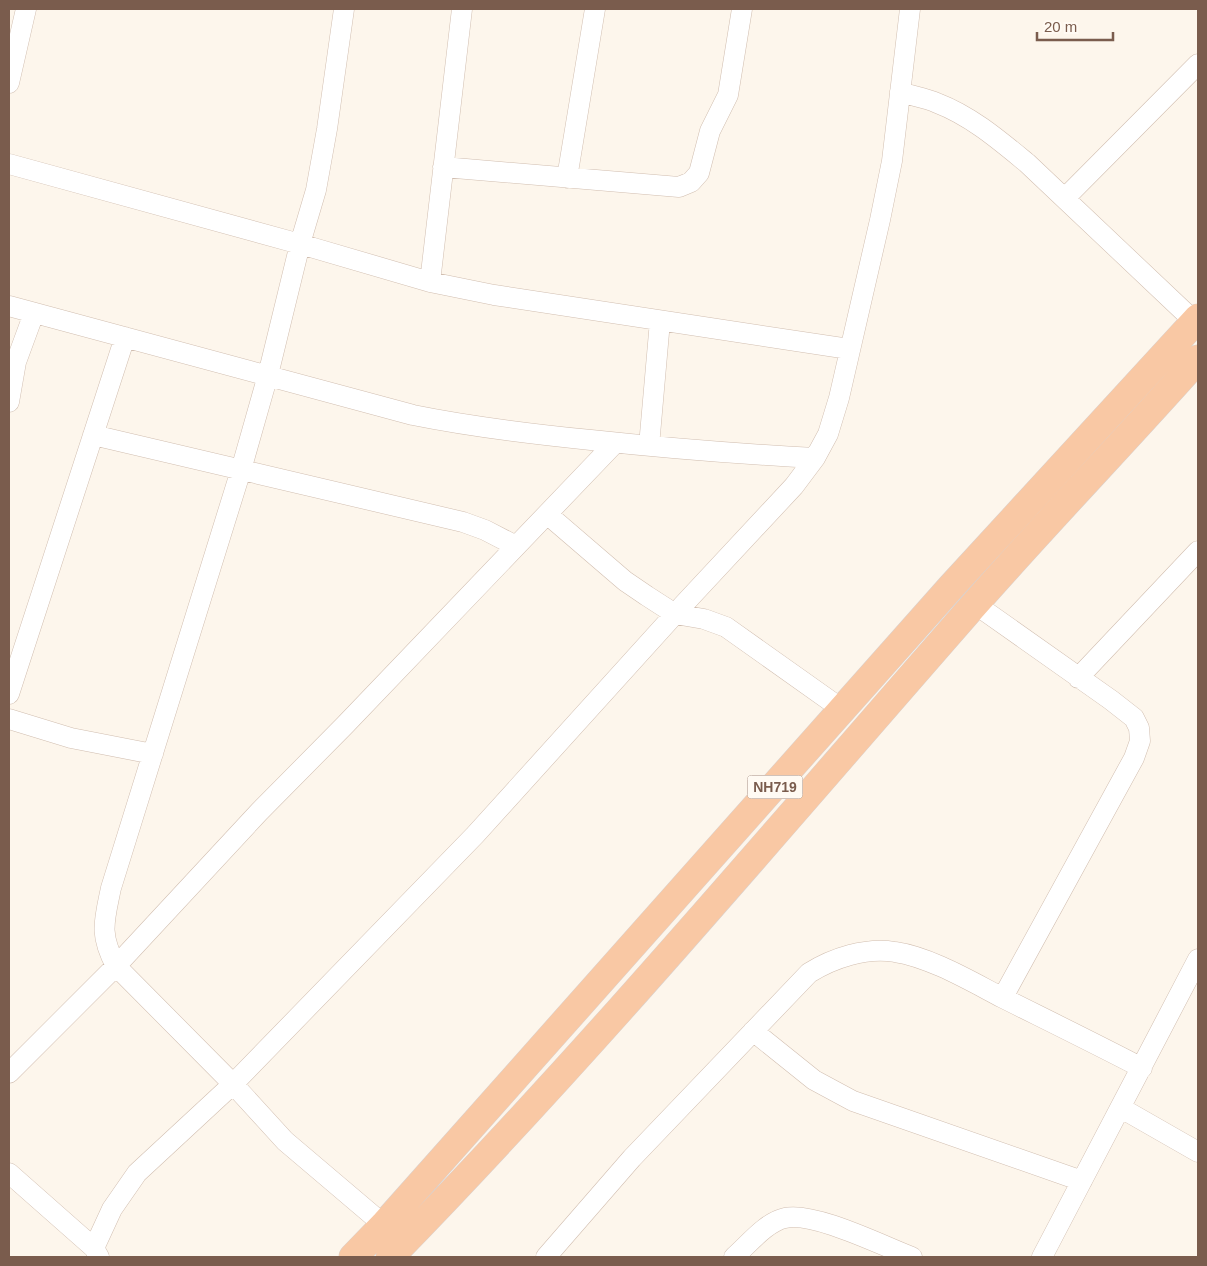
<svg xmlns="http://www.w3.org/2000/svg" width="1207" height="1266" font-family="Helvetica,sans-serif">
	<rect width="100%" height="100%" fill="#fdf6ec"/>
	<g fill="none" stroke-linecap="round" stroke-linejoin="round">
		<defs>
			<path id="minor" d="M344,9L327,129L316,190L300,244L268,375L241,470L111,888C104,922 99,934 116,966L233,1084L285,1141L384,1225
				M9,83L26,9
				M900,92C912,96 926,98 937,103C971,116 999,140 1027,163L1195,322
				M9,164L300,244L430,282L494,295L849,349
				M443,167L679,187L691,182L699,173L710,131L728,95L742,9
				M567,178L595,9
				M1065,198L1198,64
				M430,282L462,9
				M9,306L413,415C472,427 531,434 591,440C665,448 740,454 815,458
				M9,402L16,362L34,313
				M93,435L463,522L485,530L516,546
				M649,446L660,321
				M547,514L625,581L647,596L675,614L704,619L726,627L843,710
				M975,604L1111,700L1134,718L1139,728L1140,741L1134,758L1003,997
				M1078,678L1198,551
				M9,694L125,337
				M9,719L71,738L153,754
				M753,1031L814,1080L853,1101L1082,1181
				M9,1073L116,966L259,812L345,725L615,443
				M1121,1108L1198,1152
				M9,1173L94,1248
				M99,1257L94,1248L112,1209L137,1173L233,1084L475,835L684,604L794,486L815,458L828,434L839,398L880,220L892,161L910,9
				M546,1257L632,1158L809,973C833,958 866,947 895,952C930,957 972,982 1003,998C1049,1021 1096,1044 1142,1068
				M734,1257C748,1245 766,1222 785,1218C813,1211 883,1246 912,1257
				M1042,1257L1198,959"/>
			<path id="trunk" d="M353,1257L384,1225L951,587L1198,318
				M390,1257C594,1048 781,825 973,606C1047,522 1124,442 1198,359"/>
		</defs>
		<use href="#minor" stroke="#d1beb0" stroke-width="21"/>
		<use href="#trunk" stroke="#dad1cd" stroke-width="29"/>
		<use href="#minor" stroke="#fff" stroke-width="20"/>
		<use href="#trunk" stroke="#f9c8a4" stroke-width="28"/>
	</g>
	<g text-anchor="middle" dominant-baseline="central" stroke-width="4" stroke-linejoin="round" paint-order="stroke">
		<rect fill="#fffaf3" stroke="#a28b7f" stroke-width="1" x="747.5" y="775.5" width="55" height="23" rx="4"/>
		<g font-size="14" font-weight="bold" fill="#7a5c4d">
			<text x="775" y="787">NH719</text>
		</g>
	</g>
	<rect width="1207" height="1266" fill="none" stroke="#7a5c4d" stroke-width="20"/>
	<path d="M1037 32v8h76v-8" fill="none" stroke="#7a5c4d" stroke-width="2.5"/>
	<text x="1044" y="32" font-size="15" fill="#7a5c4d" stroke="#fffaf3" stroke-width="4" paint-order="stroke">20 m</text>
</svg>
